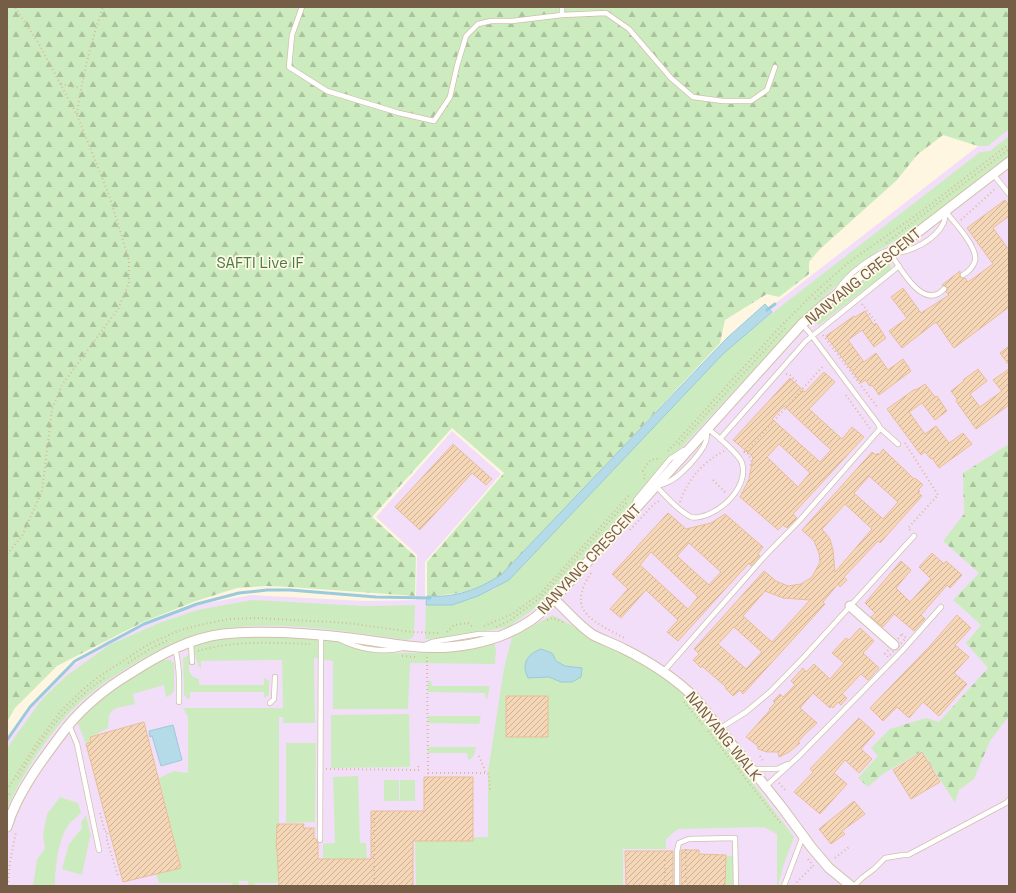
<svg xmlns="http://www.w3.org/2000/svg" width="1016" height="893" font-family="'Space Grotesk',sans-serif">
	<defs>
		<pattern id="forest-firs" width="22" height="20" patternUnits="userSpaceOnUse"><rect width="22" height="20" fill="#ccecbf"/><path d="M5 1l3.5 6h-7zM16 11l3.5 6h-7z" fill="#aac29d"/></pattern>
		<pattern id="building-hatch" width="6" height="6" patternUnits="userSpaceOnUse"><rect width="6" height="6" fill="#f5d6b7"/><path d="M-1 1l2-2M0 6l6-6M5 7l2-2" fill="none" stroke="#cbb197"/></pattern>
	</defs>
	<rect width="100%" height="100%" fill="#fef6e1"/>
	<path fill="#f3defa" d="M1009,122V886H7V739L39,696L63,673L107,641L157,619L196,605L251,595L365,601L416,600L417,555L376,517L452,431L501,474L425,562V600L451,599L493,584L745,327Z"/>
	<path fill="#ccecbf" d="M1009,136V156L908,233L878,251L849,274L803,316L683,446L667,461L628,508L552,592L531,611L508,627L446,638L425,639L426,605H452L478,596L496,588L681,398L714,361L749,331L980,152L990,151Z
		M887,263L890,264L891,267L890,270L819,325L815,323L816,318L819,315L855,287Z
		M252,600L365,606L415,605L414,636L412,638L407,640C352,632 292,622 236,627C194,631 163,646 127,668C108,680 90,692 74,708C48,735 23,773 7,808V748L42,699L66,676L109,645L159,623L197,610Z
		M553,615L667,679L676,686L715,732L794,837L783,867L778,886H777V834L764,827L678,829L666,839V849H623V885L416,886L415,837H488V772L504,668L512,637Z
		M222,634L350,638L389,653H425L461,650L484,646L494,642L496,650L495,664L410,663L408,709H333V661L314,658L315,723H283V717H279V880L276,883H255V885H248V881H239V885H232V883H159L156,874L181,867L159,778L174,771L188,773V717L183,708H283L282,659L281,660L201,661V669L199,667L191,642Z
		M189,655V671L193,677L199,679V685H264V678H265L269,681V695L264,698V692H190V699L186,698L184,695L183,658Z
		M163,660H170L174,663V691L171,695L166,697L164,685L133,694L135,704L117,708L113,710L109,715L108,728L90,737L91,742L86,744L78,724L80,720L110,692L132,677Z
		M428,681H431L432,686H490L487,699H486L485,693L428,692Z
		M409,714L410,767L331,768V715Z
		M428,716H481L479,724L428,723Z
		M286,743H316L315,822L286,823Z
		M428,747H476L474,755L470,760L468,759L467,753H428Z
		M358,776L360,843H366L367,861H323V844L335,843L333,777Z
		M384,780H399V801H384Z
		M400,780H415V801H400Z
		M60,797L78,803L81,813C76,818 69,823 66,829C58,843 55,870 55,886H33L37,859L45,849L43,835L47,814Z
		M86,815L91,836L90,837L82,875L62,869L69,844L82,828L81,822Z
		M725,856H735V886H725Z"/>
	<path fill="url(#forest-firs)" d="M7,7H1009V129L988,146H978L943,135L917,155L897,180L819,250L809,262V274L779,297L767,294L725,320L720,343L540,535L501,575L485,585L466,592L436,596H427V562L504,473L452,428L372,517L416,557L415,596L290,587L267,586L237,588L196,601L143,622L57,666L15,708L7,722Z
		M1009,444V716L990,741L974,779L959,790L955,803L922,751L883,774L868,787L858,778L878,756L871,748L890,729L926,718L939,722L988,668L966,643L981,625L953,600L979,573L943,541L964,514L963,473Z"/>
	<path fill="#b5dbe8" stroke="#9acadb" d="M765,304L772,312L723,354L509,580L478,596L452,605H426L427,596C456,598 477,590 501,575L701,365L728,337Z
		M541,649L552,653L556,661L565,666L582,668L581,677L572,682H561L549,677L528,678C521,664 527,654 541,649Z
		M173,725L182,760L161,766L152,736L150,737L149,731Z"/>
	<g fill="none" stroke-linecap="round" stroke-linejoin="round">
		<path stroke="#9acadb" stroke-width="3" d="M767,310L775,304
			M7,740L30,707L75,661L144,624L197,604L239,593L267,590H290L376,597L430,598"/>
	</g>
	<path fill="url(#building-hatch)" stroke="#e8bf96" fill-rule="evenodd" d="M1005,200L1009,205V216L993,228L1009,250V307L954,348L936,322L902,348L889,331L907,318L891,297L903,288L921,313L949,295L946,292L948,289L947,287L942,285L960,271V277L965,278L968,282L993,264L967,228Z
		M865,311L874,325L876,323L886,338L874,347L862,330L848,340L864,362L876,353L888,370L903,359L911,371L879,395L872,385L870,386L865,380L861,383L826,336L854,316L855,317Z
		M1009,346V365L1000,353Z
		M978,369L987,381L970,394L980,407L1002,391L993,380L1009,369V405L976,429L956,401L957,399L951,391L964,381L963,380Z
		M824,372L835,382L809,409L842,439L852,427L864,437L793,514L797,518L787,528L783,525L778,530L740,497L749,479L753,457L733,440L790,378L805,392ZM784,406L831,450L820,462L772,419ZM779,444L810,473L798,487L767,457Z
		M925,384L935,397L937,396L947,411L935,420L922,403L909,412L925,434L936,426L949,443L963,433L972,444L939,468L932,458L931,459L925,452L921,455L887,409L915,389L916,390Z
		M453,444L492,479L486,485L472,473L420,530L395,507Z
		M883,449L914,479L915,478L923,485L918,490L920,491L918,493L922,496L880,543L878,541L844,577L847,580L840,587L838,584L823,602L825,604L743,694L740,690L733,696L725,688L726,687L702,666L701,668L693,660L699,654L694,649L764,571L776,581L788,586L801,584L812,577L820,562L819,553L814,541L802,530L872,452L876,455L878,453L879,455ZM869,476L898,502L883,519L854,493ZM845,504L872,529L835,572L833,550L830,539L822,529ZM765,591L783,598L810,600L772,642L743,616ZM734,627L762,652L746,669L718,644Z
		M668,513L686,529L711,523L725,514L763,547L758,554L760,556L751,566L749,563L678,641L667,632L678,620L646,590L621,618L610,609L628,589L612,574ZM689,543L721,572L709,585L677,556ZM651,552L698,597L688,609L640,565Z
		M932,553L944,564L946,561L962,575L950,588L947,585L921,615L925,619L914,631L894,614L883,627L871,617L875,613L865,603L901,561L911,570L896,588L910,602L931,579L919,567Z
		M957,615L971,628L955,645L969,657L954,673L967,684L939,716L923,702L909,718L897,707L883,721L870,708L929,647Z
		M860,628L874,641L863,653L879,668L868,680L861,674L842,694L847,698L841,705L838,702L833,708L831,706L830,708L813,693L800,708L817,723L804,735L798,742L800,743L789,752L779,757L778,752H767L758,749V746L746,737L770,710L769,709L775,703L773,701L780,694L783,697L795,685L791,681L803,668L806,672L814,664L830,679L844,663L832,653L846,638L849,640Z
		M506,696H548V737H506Z
		M859,718L875,733L861,749L872,759L859,773L845,760L834,773L847,784L820,814L794,792L813,772L810,769Z
		M144,722L181,868L123,882L86,744L91,742L90,737Z
		M922,752L940,782L911,799L893,770Z
		M424,777H473V841H413V886H279L277,849H276L277,824H304L303,828H314V838L316,839L318,843V859H371V811H424Z
		M854,801L865,814L842,831L845,834L831,844L819,829Z
		M681,850H699V854L726,855L725,886H681Z
		M625,851H673V886H626Z"/>
	<g fill="none" stroke-linecap="round" stroke-linejoin="round">
		<defs>
			<path id="lane" d="M302,7L292,35L289,67L327,91L399,113L434,121L450,97L457,66L466,36L478,24L491,21H512L562,15L606,13L629,29L671,78L693,97L723,101H751L767,90L775,67
				M562,15V7
				M993,174L1009,194
				M945,211C954,222 978,247 975,261C973,267 968,272 963,275
				M890,253C900,267 923,312 944,289
				M892,253C910,253 936,240 944,222C945,219 945,215 945,213
				M837,291C847,274 873,255 892,249
				M707,428C716,435 739,454 742,463C748,485 727,506 709,514C704,516 697,519 691,517C678,511 666,496 656,486C660,485 665,484 668,482C680,477 702,453 706,441C707,437 707,432 707,428Z
				M880,428L898,444
				M720,439L806,341L899,266
				M634,507L636,500L670,459L684,450
				M341,640C359,649 382,653 402,648
				M191,642L192,662
				M425,645L432,642L479,634H498
				M175,648C180,666 179,684 179,702
				M664,671L763,558L800,520L879,430L880,428L878,424L809,332L802,324
				M270,703L274,699L275,677
				M69,725L77,744L99,850
				M719,729L746,712L770,692L804,657L914,536
				M753,769H777L788,764
				M765,787L799,756L901,652L941,607
				M320,840L321,635
				M677,886V851L679,843L689,839L735,838L736,886
				M784,886L803,836
				M854,886L862,878L874,869L885,858L903,855H908L1006,803L1009,800"/>
			<path id="street" d="M554,599C567,611 579,626 593,635C603,640 614,644 624,649C650,662 674,677 695,698L781,806L812,848L829,868L851,886
				M850,606L894,645
				M7,827C17,792 45,756 67,727C85,705 106,688 131,673C159,655 190,638 223,634C265,630 309,633 350,638C369,640 389,644 408,646C450,651 495,644 530,621C539,615 547,607 554,599L802,324L827,302L1009,162"/>
		</defs>
		<use href="#lane" stroke="#d1c0aa" stroke-width="6"/>
		<use href="#street" stroke="#d1c0aa" stroke-width="11"/>
		<path stroke="#d9ba9a" stroke-width="2" stroke-dasharray="1 3" stroke-linecap="butt" d="M61,84L80,88
			M77,114C82,77 91,42 103,7
			M961,220L996,188
			M886,243L1009,149
			M815,299L833,283
			M862,304L876,322
			M823,335L878,408
			M786,374L790,375L797,382
			M846,395L871,430
			M905,443L938,495L908,528L910,530
			M679,444L785,328
			M668,451L779,328L812,295L849,262L922,211L1009,144
			M744,451L748,454L751,460L750,468
			M744,452L745,453L824,365
			M644,479L645,476L643,471C648,462 650,458 661,459
			M713,480L726,493
			M680,502C688,479 702,463 724,451
			M630,530L654,504L659,501L661,503
			M7,554L22,536L42,491L52,409L62,385L118,309L129,283V260L109,195L77,115L39,44L15,7
			M591,573C564,613 596,622 626,639
			M547,620L552,618L563,622
			M484,626L512,614L540,594L630,494
			M496,627L509,621L540,598L628,501
			M447,632L454,625L468,623L474,628
			M902,634L906,638L888,657L885,654Z
			M198,651C234,640 273,643 310,644
			M402,656L415,657
			M427,657L428,773H486
			M128,663L148,650L170,639
			M684,702L703,725
			M708,731L782,825
			M479,756L486,773L489,774L490,790
			M760,756L764,762
			M326,769L419,770L418,764
			M18,778C40,739 68,702 106,677
			M779,783L786,791
			M7,790L36,744L60,712L79,693L94,680L112,668L149,644L178,631L199,625L229,619L257,618L348,623L412,632L439,633
			M7,798L11,791
			M100,813L105,832L107,831L108,836L106,837L118,876
			M374,814V886
			M686,849V886
			M835,858L849,847
			M808,859L815,868
			M665,860V886
			M8,886L10,862L16,832
			M795,886L796,883L813,866"/>
		<use href="#lane" stroke="#fff" stroke-width="4.5"/>
		<use href="#street" stroke="#fff" stroke-width="9"/>
	</g>
	<g text-anchor="middle" dominant-baseline="central" stroke-width="3.5" stroke-linejoin="round" paint-order="stroke">
		<g font-size="15" fill="#4a7d3e" stroke="#fff9e9">
			<text x="260" y="262">SAFTI Live IF</text>
		</g>
		<g font-size="15" fill="#765d46" stroke="#fff9e9">
			<text transform="translate(863 276) rotate(-39)">NANYANG CRESCENT</text>
			<text transform="translate(589 559) rotate(-47)">NANYANG CRESCENT</text>
			<text transform="translate(724 736) rotate(51)">NANYANG WALK</text>
		</g>
	</g>
	<rect width="1016" height="893" fill="none" stroke="#765d46" stroke-width="16"/>
</svg>
